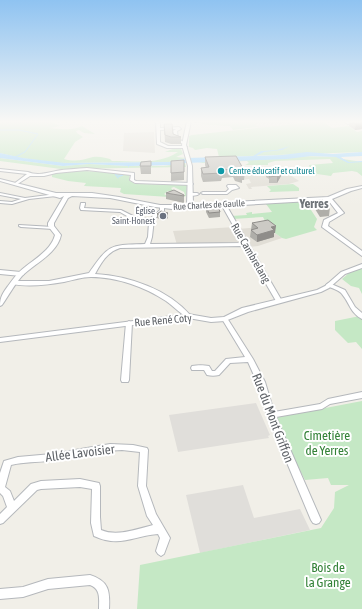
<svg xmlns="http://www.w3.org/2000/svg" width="362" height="609" font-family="'Asap Condensed',sans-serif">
	<rect width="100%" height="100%" fill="#f1efe8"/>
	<path fill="#e0deda" d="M250,121H295L298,123L258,128Z
		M256,403L270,435L268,436L269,438L178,452L169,415Z
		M243,485L254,518L300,509L310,530L200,553L186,495Z"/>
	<path fill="#e1ded6" d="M154,132L155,153L123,151L124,133Z
		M264,172L270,173L286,172L299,181L289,184L251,187L252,189H249L246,184L251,183L249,179L244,180L240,173Z
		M265,226L282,238L258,246L248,247L237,229L264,227Z
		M234,227L243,242L177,245L173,231Z"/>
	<path fill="#c5e8c5" d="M28,121L51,122L60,126L50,128C61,129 72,131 82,126L95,134L84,133L79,130L76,131L77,133L83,137L75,142L64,159C75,162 83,160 93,157C99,156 105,158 110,159L112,161C136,161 158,165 178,152H165C171,149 175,148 181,149L183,154L176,157L186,158L169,162L59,163L21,158L0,153V123Z
		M250,121L258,127L233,130L230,126L201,124V122Z
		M322,121L332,128L349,126L357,132L362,131V152L219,157L217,149L207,148L195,150L193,148L189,147V136L192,135Z
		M298,156L341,157L343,159L362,162V176L357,172L352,171L333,173L331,176L317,174L316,176L309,173L311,172L309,165L333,163L330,159L275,161L268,163V165H245L249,163L247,161L203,163L198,162Z
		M0,158L63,166L89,164L128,166H164L185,163L186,167L61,169L0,161Z
		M83,171L126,173L130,174L129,180L135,184L187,185L186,196L183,197L185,195L184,192L174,187L171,188L174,191H168L164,194L169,197L124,194L120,192L121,188L84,186L86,183L68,181L52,177V174L55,173Z
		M293,184L299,188V191L269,192L271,190L267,186Z
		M325,200L327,202L320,206L311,207V210L317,219L314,227L317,230L286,239L282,238L265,226L267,225L263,217L233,219L231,216L247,215L246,213L252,212V214L272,212L266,204Z
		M362,268V294L359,288L351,286L342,279L349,273Z
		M360,316L362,319V349L356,342L348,343L335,330V321Z
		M362,401V609H137L140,565L321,528L334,508L335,492L349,485H331L328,478L305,480L273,418Z"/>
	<path fill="#aadaff" d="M290,146L282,150L264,152L256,156L282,155L307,152L333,154L362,152V156L340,157L349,162L362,161V162L348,163L336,157L311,156L287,159L185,163L174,165L129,166L128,168V166L89,164L63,166L0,158V153L23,158L65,163L169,162L187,158L253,156L261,151L277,150Z"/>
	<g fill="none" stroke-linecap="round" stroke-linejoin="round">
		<path stroke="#aadaff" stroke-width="1" d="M0,130H19L38,134L25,152L13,158
			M115,174L118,178
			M116,175H123L118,177"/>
		<defs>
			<path id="minor" d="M156,121H160V128L179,127L181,129L177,131L178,139L186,143L184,144L175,141L173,131L176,129L160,130V142L168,146H185L187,147L186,148H167L157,144Z
				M343,121H348L351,123L348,124Z
				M87,168L134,173V180L136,181L191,183L193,184L191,185L135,183L130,180L131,175L87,170L56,173L44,176H30L16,185L14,184L15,183L27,174L0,171V169L28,172C37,176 46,173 56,171C66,169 77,169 87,168Z
				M228,185H236L239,188L232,190L227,194H203L201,193L203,192H226L229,189L227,186Z
				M0,193L25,198L56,194L58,195L56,196L29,199L12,204L0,203V201L12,202L21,199L0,195Z
				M189,193H197L199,194C197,196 192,196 189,195Z
				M81,203H85V204L84,208L121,210L135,217L150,219L160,210V206H164V211L154,219L152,237L150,244L243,243L221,204V203H225L282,301L279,303L276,301L244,246L120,248C107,252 101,263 95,274C129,276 168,289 191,316L188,318C182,315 173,306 166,301C145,287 117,277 91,277C82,277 73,280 64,282C47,285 29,287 12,284L11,283L14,281H49L89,273C109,244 110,245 145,244L148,237L149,222L132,219L120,212L81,210L80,208Z
				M19,225L53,227L55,228L53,229L21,227L19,226Z
				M0,270L21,272L24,274L21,276L0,274Z
				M329,283L345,290L355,307L362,313V319C351,314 349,302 342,294C339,290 331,288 327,286L326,285L327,284Z
				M225,317L227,318L253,359L265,382L274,412L320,404L328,399L362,392V398L330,404L322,409L276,417L321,520L319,523L316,524L313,523L311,520L267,415L257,382L248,362L230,363L219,375C215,376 211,376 207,375L204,370H192L191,368L192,366C197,365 204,365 209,366L212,371H215L226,359L245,357L222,319Z
				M129,321L132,323L129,380L128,382H122L121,380L126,323Z
				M110,444L133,445L147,448L148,450L146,486L156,514L170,538L164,554L161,556L158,554L156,551L160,538L158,534C132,536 120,548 94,536L91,523L92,489L80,487L41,489L37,490L3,523L0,524V514L7,507L3,496L0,493V473L4,461L18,457L52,454ZM122,450L140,452L138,486L147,516L153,525C137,529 117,537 101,530L100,517V486L99,483L80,479L41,481L31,484L14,501L10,491L5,487L11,465C24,462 37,462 51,461C75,457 98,451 122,450Z
				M90,575C109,581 110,591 109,609H99C99,599 101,589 90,585L48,589L23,597L0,599V589L23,587L48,579Z"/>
			<path id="tertiary" d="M187,121H191L186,145L192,166L193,204L328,197L347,189L362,186V188L351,191L332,199L344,213L329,222L328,226L362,251V256L322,227L324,220L338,213L328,200L172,209L155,207L110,198L72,196L68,198L54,223V226L61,235C57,254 35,263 22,276C14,285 9,295 2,305L0,306C0,297 3,293 8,286C13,279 18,272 25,267C36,258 51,250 55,235L48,226V223L64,196L60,198L0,181V179L56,193H92L119,197L160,205H187L188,166L182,145Z
				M362,264V268L345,274L329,288L321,292L248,312L225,321L211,322L188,318L0,342V338L188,314L211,318L224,317L242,308L317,290L325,286L341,272Z"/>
		</defs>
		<use href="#minor" stroke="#b5b8bc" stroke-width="2"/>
		<use href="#tertiary" stroke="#b5b8bc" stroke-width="2"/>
		<use href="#minor" fill="#fff" fill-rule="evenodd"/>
		<use href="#tertiary" fill="#fff" fill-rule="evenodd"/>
	</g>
	<path fill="#afaea9" d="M195,121H202V123H195Z
		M350,121H362V129L355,130L349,126Z
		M164,124L173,134L181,137V144H171L165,142Z
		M205,157L245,172L244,180H242V183L235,181L233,177L222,178L221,181L203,182L201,176V168H206L205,165Z
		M184,160V180L171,181V161Z
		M151,161V174H141L140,166Z
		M266,171L281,176L277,183H269V179L266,177Z
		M166,193L184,195V203L166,199Z
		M316,200L330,207L329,216L320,217L315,209Z
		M206,207L220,212V217L209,218L206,212Z
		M157,214L168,218L163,220L157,218Z
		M252,223L275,233H274V237L257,242L250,237Z"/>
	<path fill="#8f8d8a" d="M356,124H362V129L355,130Z
		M282,170L281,176L277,183V176Z
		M168,213V218L163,220V216Z
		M276,226L275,233H274V237L257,242V235L271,227Z"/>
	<path fill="#cccac5" stroke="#8f8d8a" d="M351,121H362V124H356Z
		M164,124H172L173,134L181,137H171L165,135Z
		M236,156L245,172H241L242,175L236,173L234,169L221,170L222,173L203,174L201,168L209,167L205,157Z
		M184,160V172L171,173V161Z
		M151,161V166H140L141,162Z
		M282,170L277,176L269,177L272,173L266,171Z
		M174,190L184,195V196L166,193Z
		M316,200H323L330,207L321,208Z
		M218,206L220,212L209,213L206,207Z
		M161,211L168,213L163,216L157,214Z
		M268,220L276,226L271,227L274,230L257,235L251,230L258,228L252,223Z"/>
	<linearGradient id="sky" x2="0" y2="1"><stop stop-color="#8fc3f1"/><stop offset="0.59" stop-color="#f9f8f5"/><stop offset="1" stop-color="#f9f8f5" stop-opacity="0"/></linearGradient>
	<rect width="362" height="206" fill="url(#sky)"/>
	<circle fill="#0f9aa8" stroke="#fff" stroke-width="1.5" cx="221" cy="171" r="4"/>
	<circle fill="#6b7280" stroke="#fff" stroke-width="1.5" cx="163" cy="216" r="4"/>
	<g text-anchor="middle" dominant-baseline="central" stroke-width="4" stroke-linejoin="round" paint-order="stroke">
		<g font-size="9" fill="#0d838f" stroke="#fff" text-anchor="start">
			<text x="229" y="171">Centre éducatif et culturel</text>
		</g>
		<g font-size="9" fill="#5f6368" stroke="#fff">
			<text transform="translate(209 205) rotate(-3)">Rue Charles de Gaulle</text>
		</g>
		<g font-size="9" fill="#5b616d" stroke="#fff" text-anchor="end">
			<text x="155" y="211">Église<tspan x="155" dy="10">Saint-Honest</tspan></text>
		</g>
		<g font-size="11" fill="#5f6368" stroke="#fff">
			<text transform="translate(251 253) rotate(60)">Rue Cambrelang</text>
			<text transform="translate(163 320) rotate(-5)">Rue René Coty</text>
		</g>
		<g font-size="13" font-weight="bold" fill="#70757a" stroke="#fff">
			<text x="314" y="203">Yerres</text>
		</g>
		<g font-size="13" fill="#5f6368" stroke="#fff">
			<text transform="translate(273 418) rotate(69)">Rue du Mont Griffon</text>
			<text transform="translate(80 453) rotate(-7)">Allée Lavoisier</text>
		</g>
		<g font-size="13" fill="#348238" stroke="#fff">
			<text x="327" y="435">Cimetière<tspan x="327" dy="15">de Yerres</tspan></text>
			<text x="328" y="567">Bois de<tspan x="328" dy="15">la Grange</tspan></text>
		</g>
	</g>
</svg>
